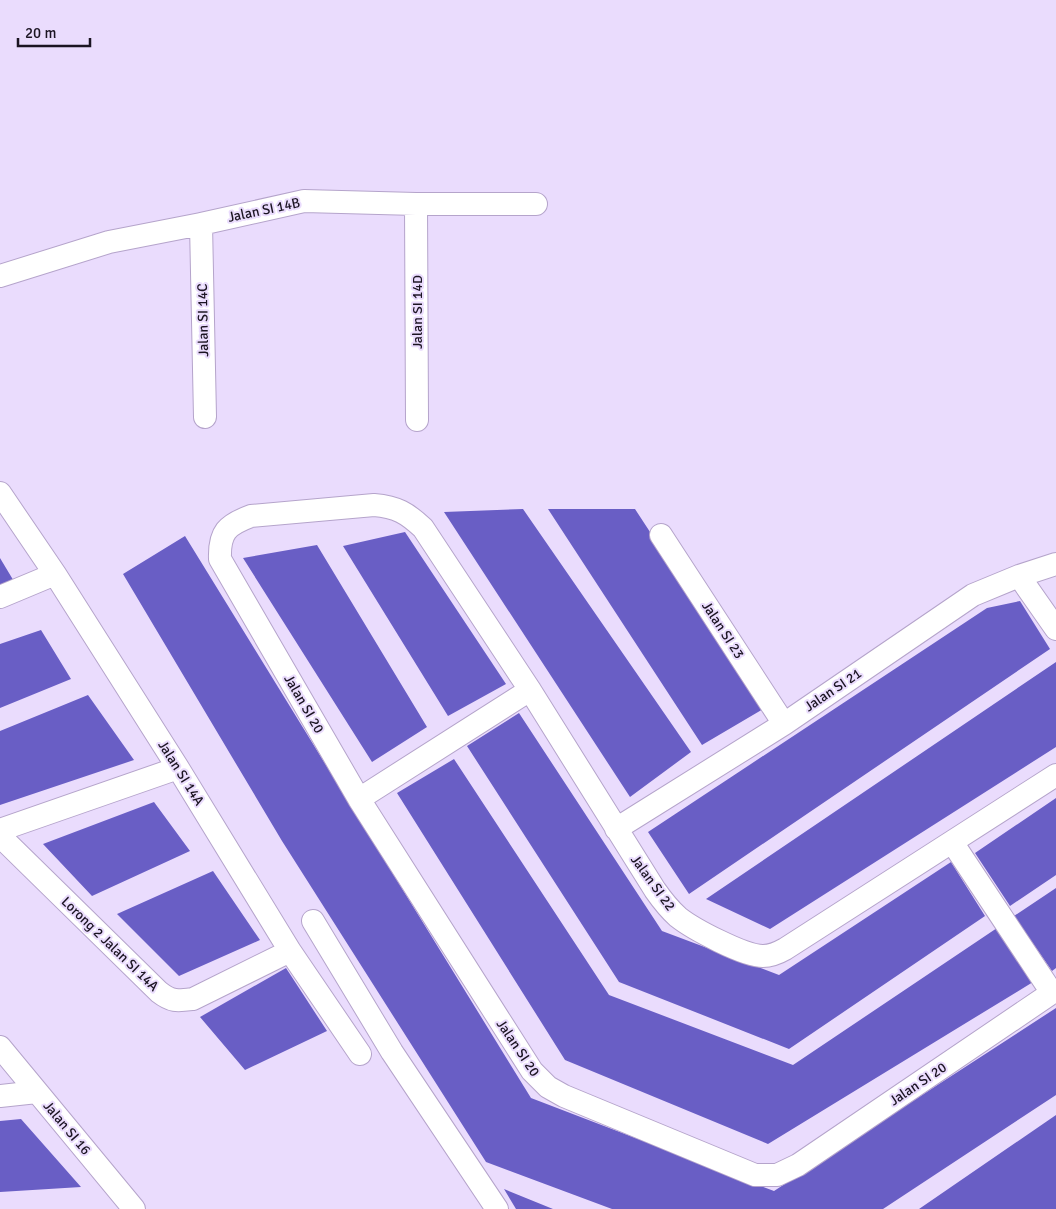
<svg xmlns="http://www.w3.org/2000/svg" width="1056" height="1209" font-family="Signika,sans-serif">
	<rect width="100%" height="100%" fill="#eadcfd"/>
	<path fill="#695ec5" d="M523,509L691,752L630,797L444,512Z
		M548,509H635L765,708L702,745Z
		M405,532L506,684L448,716L343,546Z
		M185,536L531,1098L774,1191L1056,1008V1095L883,1209H612L486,1162L282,841L123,574Z
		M317,545L427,727L372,762L243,558Z
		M0,558L15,583L0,589Z
		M1020,601L1050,649L689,894L648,832L987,608Z
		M41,630L71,679L0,708V644Z
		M1056,662V747L770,929L706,899Z
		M88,695L134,760L0,805V731Z
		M519,713L662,931L779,975L951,862L985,916L789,1049L619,982L467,746Z
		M454,759L609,995L793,1065L997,928L1033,982L768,1144L565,1060L397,793Z
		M1056,798V875L1010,906L975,853Z
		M154,802L190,851L92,896L43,844Z
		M213,871L260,940L179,976L117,914Z
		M1056,888V968L1052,971L1014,916Z
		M286,968L327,1031L245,1070L200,1017Z
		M1056,1115V1209H919Z
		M21,1119L81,1187L0,1192V1121Z
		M504,1189L553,1209H516Z"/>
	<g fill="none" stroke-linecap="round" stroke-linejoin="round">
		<defs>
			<path id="minor" d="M416,204L417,420
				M201,224L205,417
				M0,276L109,242L201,224L304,201L416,204H536
				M0,493L55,574L178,768L290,951L360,1054
				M661,535L784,724
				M1019,576L1056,629
				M0,597L55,574
				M1056,775L785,949C778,953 771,956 763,956C744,956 693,929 678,917C669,909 662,900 655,890L530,690L423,528C407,513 397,507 374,505L251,516C227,525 219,532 220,559L359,799L532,1071L548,1087L564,1096L755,1175H777L798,1165L1056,990
				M359,799L530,690
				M616,829L784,724L973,595L1019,576L1056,564
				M0,830L178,768
				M0,836L159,992C172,1002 177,1001 193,999L290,951
				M952,842L1052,993
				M313,921L392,1052L497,1209
				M0,1047L134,1209
				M0,1096L37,1092"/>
		</defs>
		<use href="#minor" stroke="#b5a4cb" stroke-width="24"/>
		<use href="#minor" stroke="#fff" stroke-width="22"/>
	</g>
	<g text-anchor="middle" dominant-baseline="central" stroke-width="4" stroke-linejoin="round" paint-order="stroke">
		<g font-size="14" fill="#1b1422" stroke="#eadcfd">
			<text transform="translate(264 210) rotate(-12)">Jalan SI 14B</text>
			<text transform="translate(417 312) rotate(-90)">Jalan SI 14D</text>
			<text transform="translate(203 320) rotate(-91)">Jalan SI 14C</text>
			<text transform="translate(723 630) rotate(57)">Jalan SI 23</text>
			<text transform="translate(833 690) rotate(-34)">Jalan SI 21</text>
			<text transform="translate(304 704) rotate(60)">Jalan SI 20</text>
			<text transform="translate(181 773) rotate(58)">Jalan SI 14A</text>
			<text transform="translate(653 883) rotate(54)">Jalan SI 22</text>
			<text transform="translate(110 944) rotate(44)">Lorong 2 Jalan SI 14A</text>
			<text transform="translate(518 1048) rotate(56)">Jalan SI 20</text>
			<text transform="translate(918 1084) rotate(-34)">Jalan SI 20</text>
			<text transform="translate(67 1128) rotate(50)">Jalan SI 16</text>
		</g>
	</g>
	<path d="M18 38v8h72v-8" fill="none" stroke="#1b1422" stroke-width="2.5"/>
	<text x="25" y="38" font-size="15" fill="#1b1422" stroke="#eadcfd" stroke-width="4" paint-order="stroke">20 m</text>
</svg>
